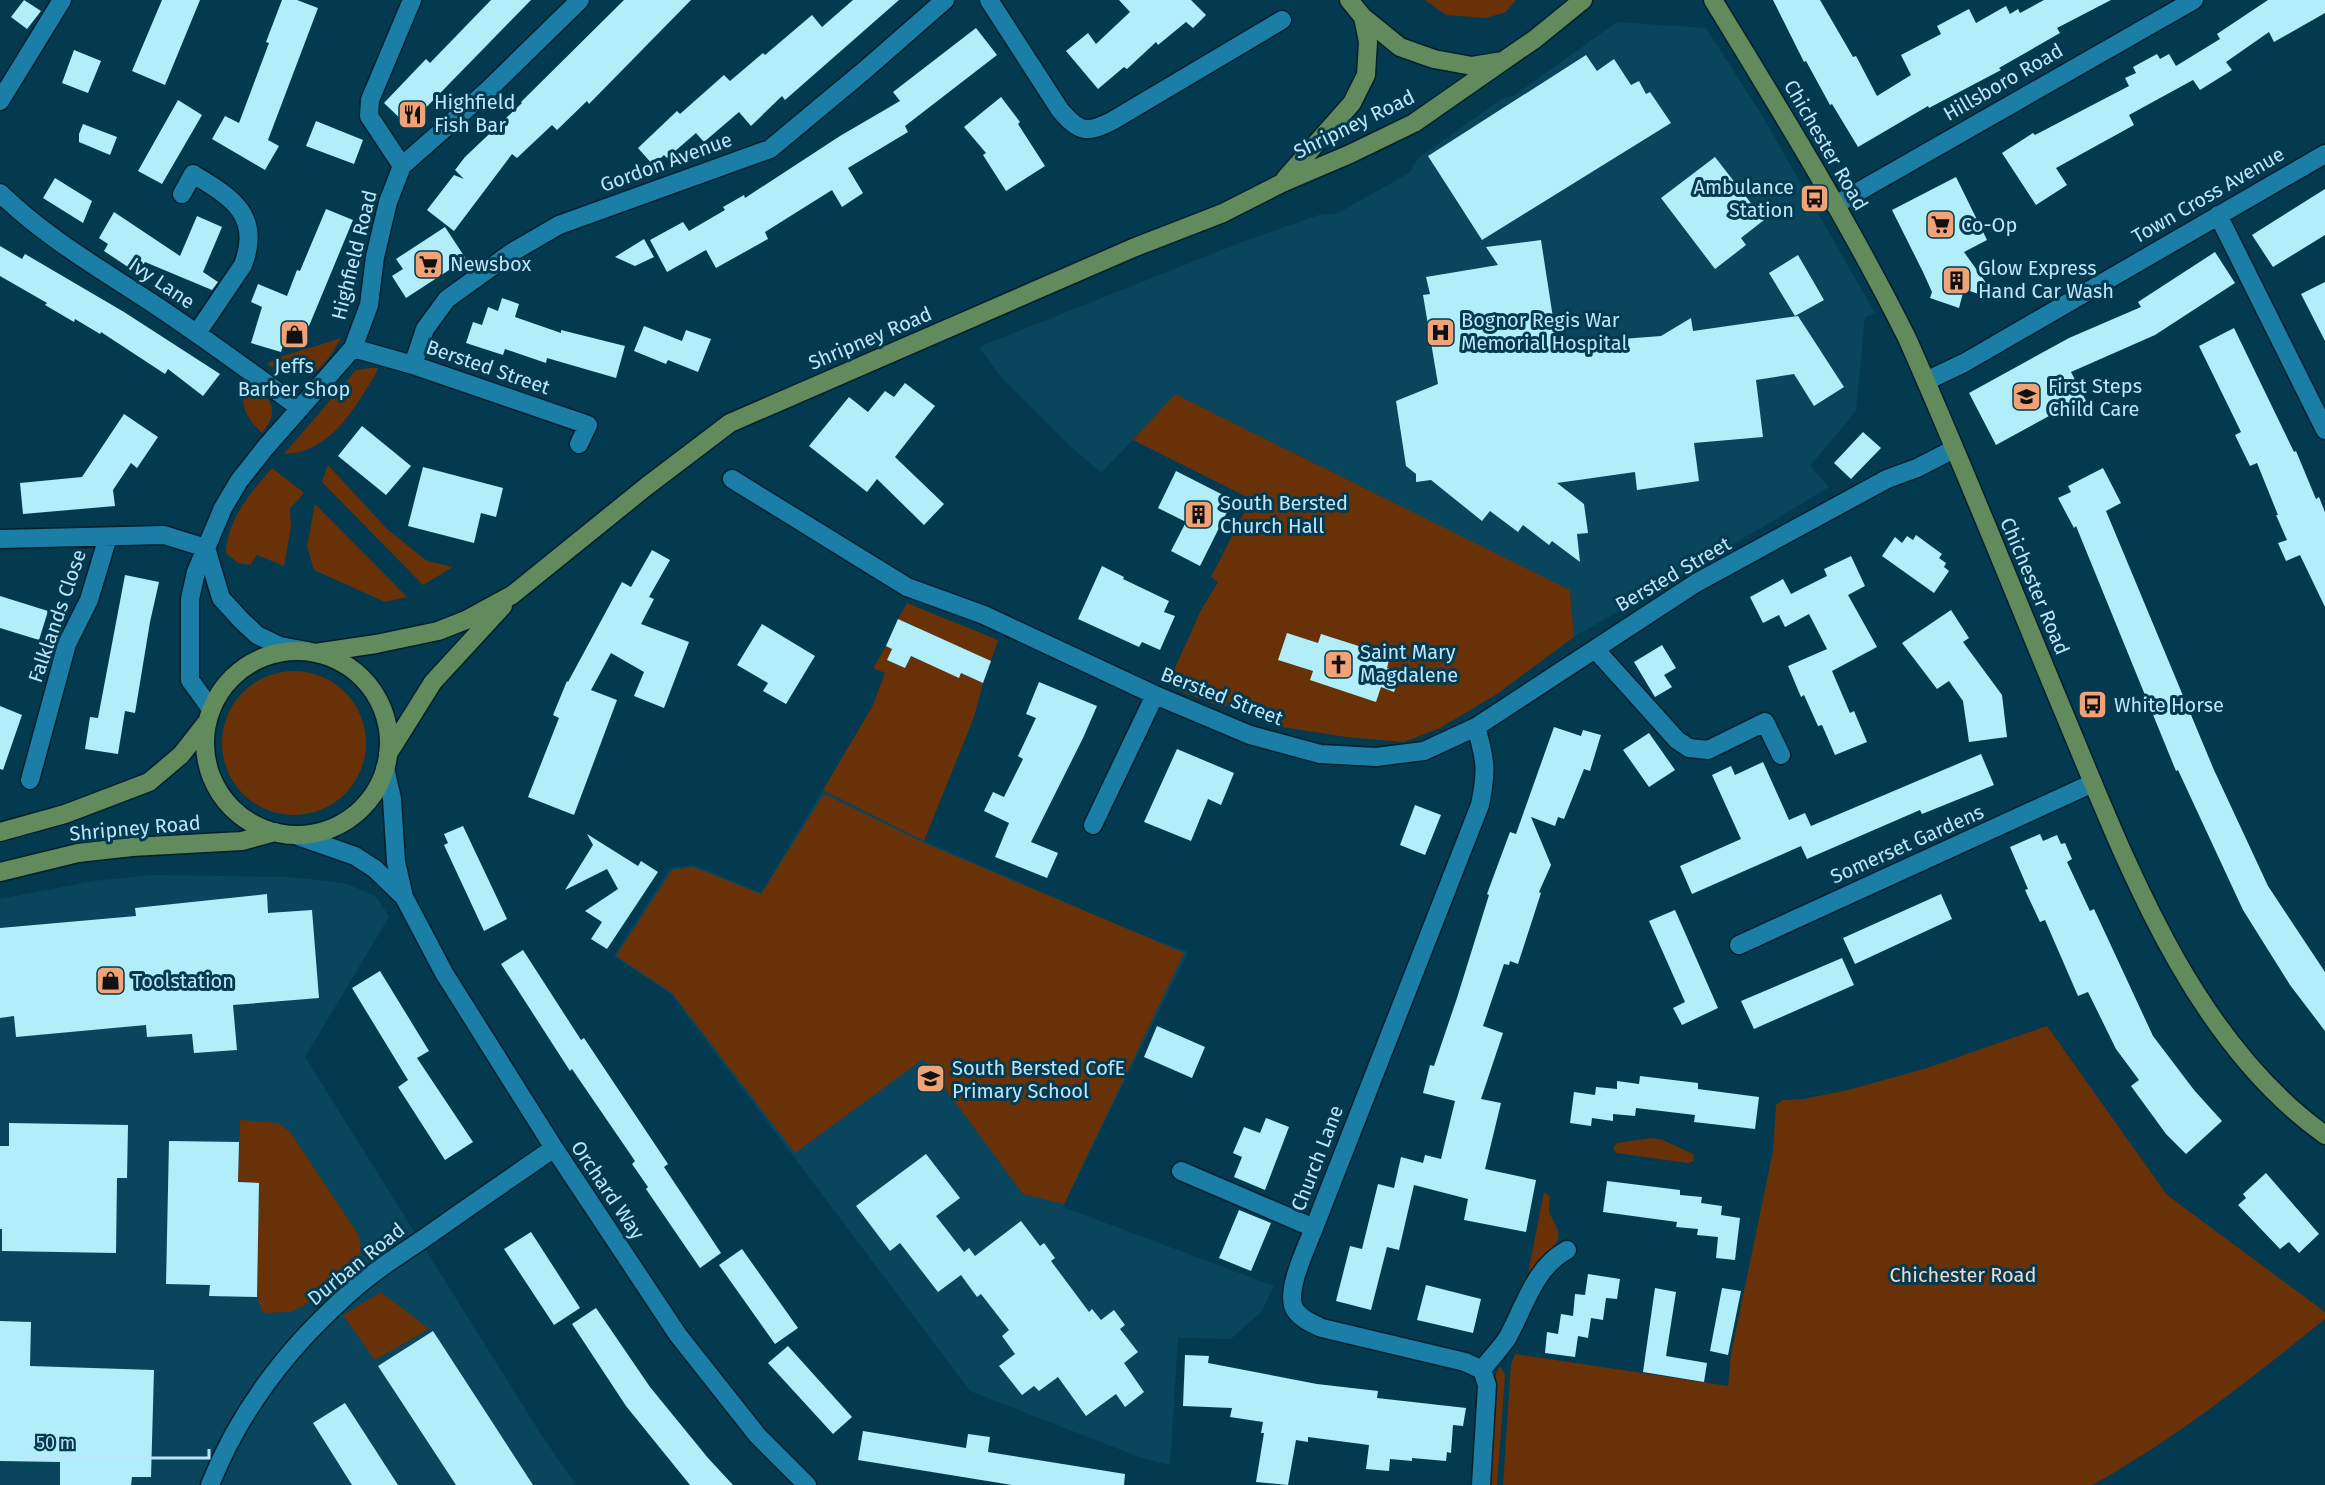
<svg xmlns="http://www.w3.org/2000/svg" width="2325" height="1485" font-family="'Fira Sans',sans-serif">
	<rect width="100%" height="100%" fill="#043a4f"/>
	<path fill="#09455d" d="M1617,22L1706,28L1763,117L1875,313L1865,317L1856,411L1810,466L1829,487L1778,518L1574,637L1570,590L1176,395L1101,473L1068,444L1001,377L979,347L1247,240L1319,215L1338,213L1409,173L1418,158L1502,99L1515,95Z
		M823,790L924,841L1137,933L1188,952L1063,1207L1274,1286L1262,1311L1231,1339L1178,1338L1170,1465L1142,1458L970,1391L671,994L614,956L670,868L694,865L761,893Z
		M153,875L288,877L327,881L347,884L375,896L381,904L389,917L305,1057L542,1436L576,1485H0V899L93,881Z"/>
	<path fill="#693107" d="M1425,0H1516L1506,12L1486,18L1446,15Z
		M341,338C320,375 306,387 267,364L277,358Z
		M370,368H378L375,375C354,409 330,453 284,454L356,370Z
		M250,382C271,398 281,409 262,433C247,419 235,400 250,382Z
		M1175,394L1570,590L1574,637L1497,694L1440,728L1404,742L1346,737L1276,726L1254,712L1231,705L1222,707L1177,690L1169,681L1201,610L1218,582L1211,577L1251,499L1133,440Z
		M328,465L387,529L427,561L453,567L423,585L322,482Z
		M272,468L304,493L290,509L291,527L284,566L257,555L250,565L238,563L226,553C227,519 251,492 272,468Z
		M315,504L407,597L385,602L314,570L307,547Z
		M907,603L998,640L991,661L957,646L959,677L961,673L983,683L974,717L924,841L823,790L872,707L885,673L873,668L886,646L892,649L887,660L905,668L911,656L923,662L934,635L898,619Z
		M222 743a72 72 0 1 1 144 0a72 72 0 1 1-144 0Z
		M824,794L922,842L1184,953L1064,1204L1023,1194L923,1059L795,1153L672,993L616,956L672,870L693,867L761,894Z
		M2047,1026L2167,1195L2325,1312V1319C2248,1381 2178,1437 2092,1485H1503L1511,1364L1515,1354L1728,1386L1731,1354L1773,1151L1776,1105L1783,1100L1804,1099L1848,1090L1927,1068Z
		M240,1120L278,1123L290,1132L358,1234C362,1247 362,1258 354,1269L303,1306L290,1312L263,1313L257,1297L259,1183L238,1182Z
		M1652,1138L1663,1140L1693,1154L1694,1161L1688,1163L1624,1154L1616,1153L1613,1148L1617,1143Z
		M1544,1192L1550,1197C1547,1218 1551,1212 1557,1228C1563,1243 1550,1249 1541,1259C1535,1264 1531,1272 1527,1278Z
		M381,1292L429,1329L375,1360L343,1315Z
		M1500,1366L1505,1375L1497,1485H1490L1496,1374Z"/>
	<path fill="#b1eefa" d="M24,0L41,11L27,29L11,17Z
		M162,0H200L165,85L132,71Z
		M282,0H297L318,8L268,140L279,146L265,170L212,139L225,116L239,123L269,43L266,42Z
		M491,0H531L408,126L384,103L426,59L430,63Z
		M624,0H691L589,104L587,101L557,130L552,125L517,158L512,154L454,231L427,210L454,175L464,179L455,170L465,157L522,103L521,102Z
		M853,0H899L785,100L782,96L751,126L739,112L704,142L696,133L667,158L664,155L653,165L638,148L677,111L680,114L724,75L730,81L763,53L765,55L812,15L822,27Z
		M1119,0H1191L1206,15L1193,28L1186,22L1158,45L1156,42L1127,69L1124,67L1098,89L1066,51L1088,33L1096,44L1130,12Z
		M1773,0H1820L1853,57L1856,56L1877,96L1911,75L1901,55L1941,34L1937,26L1969,9L1976,23L2006,6L2010,14L2018,9L2020,13L2044,0H2111L2057,28L2060,33L1999,68L2001,70L1929,108L1928,106L1858,147L1832,104L1830,105L1806,61L1804,62Z
		M2268,0H2325V13L2274,42L2269,32L2226,62L2232,70L2200,90L2193,80L2129,115L2134,125L2056,168L2067,185L2036,205L2002,153L2033,133L2035,135L2129,86L2125,78L2136,73L2133,67L2157,54L2160,59L2169,54L2176,66L2220,39L2217,34Z
		M976,28L997,55L905,126L908,132L848,168L863,193L842,207L832,190L765,232L768,239L716,268L706,250L667,272L650,240L683,222L689,231L725,210L723,207L744,195L745,198L840,136L900,101L893,92Z
		M74,50L101,61L88,93L62,83Z
		M1586,55L1597,71L1614,59L1631,85L1639,81L1646,94L1650,92L1671,123L1482,240L1428,156Z
		M1001,97L1020,122L1018,124L1045,166L1006,191L983,155L986,153L964,127Z
		M178,100L202,115L162,184L138,171Z
		M316,121L363,140L354,164L306,146Z
		M83,124L117,137L110,155L79,142V134Z
		M1715,157L1764,220L1741,238L1746,245L1715,269L1661,198Z
		M1956,177L1987,240L1964,252L1999,301L1964,289L1959,308L1930,298L1932,292L1923,272L1892,210Z
		M55,178L92,201L83,223L43,198Z
		M2325,189V235L2273,267L2252,235Z
		M326,209L353,220L309,326L305,324L298,345L284,341L281,352L251,343L262,307L251,302L258,284L287,296L297,270L300,271Z
		M114,212L180,256L197,216L222,227L203,272L218,282L212,290L145,262L137,273L104,251L108,244L99,238Z
		M445,227L466,259L406,298L392,276L403,269L396,259Z
		M644,239L654,257L635,266L615,257Z
		M1541,240L1557,344L1661,336L1691,318L1693,331L1798,316L1844,387L1814,406L1794,374L1756,380L1763,437L1694,443L1699,481L1637,490L1635,472L1557,483L1584,504L1588,533L1577,534L1580,562L1552,541L1549,545L1523,525L1518,532L1490,511L1482,521L1431,480L1416,482V474L1406,466L1396,401L1438,384L1423,295L1430,294L1426,277L1498,265L1486,247Z
		M0,246L22,259L25,254L124,312L220,374L203,396L168,369L165,374L101,332L100,334L75,319L74,322L45,305L47,303L0,276Z
		M2215,252L2235,283L2155,335L2071,372L2086,401L2053,419L2051,415L1996,445L1969,393L2069,338L2141,307L2138,302Z
		M1798,255L1824,300L1795,316L1769,273Z
		M2325,282V341L2301,294Z
		M502,298L519,304L515,317L561,333V330L625,346L616,378L547,358L546,363L505,349L503,355L466,343L473,322L482,325L488,307L498,311Z
		M644,326L682,341L686,330L711,339L698,372L668,360L666,364L634,351Z
		M2234,328L2294,452L2296,451L2316,499L2319,497L2325,512V607L2300,555L2286,561L2278,543L2287,540L2276,515H2278L2257,463L2250,466L2235,435L2241,432L2199,346Z
		M905,383L935,406L895,457L944,504L924,525L877,479L867,492L809,446L849,397L868,412L885,391L894,397Z
		M124,414L158,437L137,468L131,463L113,490L115,506L23,514L20,483L82,477Z
		M362,426L411,466L386,495L338,456Z
		M1863,432L1881,448L1851,479L1834,463Z
		M423,467L503,488L496,517L481,513L474,543L408,526Z
		M2103,468L2121,503L2106,511L2214,770L2268,886L2325,972V1031L2290,985L2243,910L2178,770L2176,771L2076,526L2074,528L2058,498L2071,492L2068,486Z
		M1176,471L1233,500L1200,566L1171,551L1186,522L1158,508Z
		M1916,535L1942,554L1939,558L1946,563L1944,567L1949,571L1934,593L1882,556L1895,537L1902,543L1907,536L1913,540Z
		M652,550L670,560L649,597L654,599L641,624L689,642L664,708L634,696L644,672L611,653L591,690L617,700L574,815L528,797L559,718L553,715L567,681L568,682L622,582L631,587Z
		M1851,556L1865,586L1848,595L1877,647L1832,671L1850,713L1854,711L1867,742L1835,755L1822,725L1818,726L1804,695L1801,697L1788,666L1827,649L1809,614L1785,627L1779,615L1763,623L1750,597L1783,579L1791,594L1827,576L1824,569Z
		M1102,566L1124,577L1123,579L1169,601L1164,612L1175,616L1160,650L1142,642L1139,647L1078,619Z
		M125,575L159,582L150,622L135,713L125,711L118,754L85,749L90,717L98,718Z
		M0,596L48,611L39,640L0,628Z
		M1951,610L1969,638L1963,642L2002,695L2007,737L1969,742L1963,701L1949,681L1937,689L1902,643Z
		M898,619L991,661L983,683L961,673L959,678L911,656L905,668L887,660L892,649L886,646Z
		M762,624L815,656L786,704L763,691L768,683L737,665Z
		M1287,633L1318,643L1321,634L1390,656L1387,668L1401,672L1394,692L1381,687L1376,702L1310,680L1313,671L1278,660Z
		M1662,645L1676,668L1664,675L1672,687L1655,697L1634,662Z
		M1039,682L1097,706L1083,738L1031,842L1058,853L1047,878L995,857L1009,823L984,811L993,792L1004,797L1023,759L1018,756L1036,718L1026,714Z
		M0,706L22,715L3,770L0,769Z
		M1554,727L1581,736L1583,730L1601,735L1590,771L1584,769L1564,819L1558,817L1555,826L1531,817L1551,865L1539,892L1541,893L1518,964L1510,961L1509,965L1504,964L1483,1026L1503,1033L1481,1099L1501,1103L1485,1169L1536,1180L1526,1232L1464,1220L1468,1199L1414,1185L1399,1250L1387,1247L1371,1310L1336,1301L1350,1246L1362,1249L1378,1184L1394,1188L1401,1157L1423,1163L1425,1155L1441,1159L1455,1101L1423,1093L1430,1065L1434,1066L1457,998L1489,895L1487,894L1510,832L1516,834Z
		M1649,733L1675,770L1649,787L1623,750Z
		M1177,749L1234,773L1221,805L1208,799L1191,841L1144,822Z
		M1981,754L1994,785L1922,814L1920,810L1807,859L1801,846L1692,894L1680,866L1741,839L1712,775L1731,766L1735,775L1763,762L1789,820L1805,813L1811,826Z
		M1415,805L1441,815L1425,855L1400,845Z
		M463,826L507,919L484,931L444,845L448,843L444,834Z
		M587,834L638,866L641,861L658,872L607,949L591,939L602,922L585,911L618,889L607,869L565,890L593,845Z
		M2040,834L2043,841L2057,835L2061,844L2065,843L2072,859L2067,862L2090,911L2094,909L2153,1036L2194,1090L2222,1121L2186,1154L2166,1134L2131,1086L2139,1080L2116,1049L2088,992L2078,996L2045,920L2040,922L2025,890L2028,889L2010,847Z
		M267,894L268,913L312,910L319,998L233,1005L237,1050L194,1053L192,1034L147,1037L146,1025L16,1037L14,1016L0,1018V928L136,916L135,908Z
		M1941,894L1952,919L1855,964L1843,938Z
		M1675,910L1718,1008L1682,1025L1673,1008L1685,1002L1649,921Z
		M523,950L581,1040L584,1038L668,1164L664,1167L721,1253L700,1268L646,1189L648,1187L632,1164L635,1161L572,1069L570,1071L501,964Z
		M1842,958L1854,985L1754,1029L1741,1001Z
		M380,971L429,1051L417,1058L473,1142L445,1160L398,1087L408,1080L352,988Z
		M1157,1026L1205,1047L1192,1078L1144,1057Z
		M1640,1076L1698,1083V1089L1759,1097L1755,1129L1694,1122L1695,1115L1636,1108L1635,1116L1613,1114V1121L1592,1118L1591,1126L1570,1123L1574,1092L1595,1095L1596,1087L1617,1089V1081L1639,1084Z
		M1266,1118L1289,1127L1265,1190L1234,1177L1242,1157L1233,1153L1244,1127L1260,1133Z
		M9,1123L128,1125L127,1178H117L116,1253L2,1251V1229H0V1146H9Z
		M169,1141L239,1142L238,1182L259,1183L257,1297L209,1296L210,1285L166,1284Z
		M926,1154L960,1198L936,1216L964,1252L969,1248L975,1256L1021,1221L1040,1246L1044,1243L1055,1258L1051,1261L1089,1312L1092,1309L1101,1320L1114,1310L1125,1325L1120,1329L1138,1352L1124,1363L1144,1392L1125,1407L1116,1394L1086,1416L1058,1377L1039,1391L1034,1386L1022,1395L999,1366L1015,1354L1002,1336L1009,1330L981,1294L977,1297L961,1275L938,1292L900,1243L890,1251L856,1206Z
		M2266,1173L2319,1234L2299,1253L2289,1242L2280,1249L2238,1205L2246,1198L2243,1194Z
		M1607,1181L1680,1190V1195L1702,1197L1701,1203L1722,1206L1721,1215L1740,1218L1735,1260L1716,1258L1718,1237L1697,1235L1698,1229L1676,1227L1677,1222L1603,1212Z
		M1239,1210L1271,1223L1251,1271L1219,1258Z
		M531,1232L580,1308L554,1325L504,1249Z
		M742,1249L798,1328L775,1344L719,1265Z
		M1588,1274L1620,1279L1617,1299L1606,1298L1603,1320L1591,1318L1588,1338L1578,1336L1575,1357L1545,1353L1547,1332L1558,1334L1561,1314L1573,1316L1575,1294L1585,1295Z
		M1426,1285L1481,1299L1473,1333L1417,1320Z
		M1655,1288L1676,1292L1666,1356L1707,1363L1704,1382L1643,1372Z
		M1722,1288L1741,1291L1728,1355L1710,1351Z
		M596,1308L650,1387L708,1458L733,1485H690L626,1406L572,1324Z
		M0,1321L31,1322L30,1366L154,1370L151,1477H132L131,1485H60V1462L0,1461Z
		M433,1331L533,1485H456L378,1366Z
		M788,1346L852,1417L833,1434L768,1363Z
		M1185,1355L1209,1356L1208,1363L1317,1384L1378,1391L1377,1398L1466,1408L1463,1426L1453,1425L1451,1453L1447,1452L1446,1461L1412,1458V1461L1390,1459L1389,1471L1366,1469L1369,1445L1308,1437V1442L1296,1440L1288,1485L1256,1482L1264,1433H1261L1263,1422L1230,1417L1232,1408L1183,1406Z
		M345,1403L398,1485H352L313,1423Z
		M863,1431L966,1448L968,1434L990,1437L988,1452L1125,1474L1124,1485H1012L858,1460Z"/>
	<g fill="none" stroke-linecap="round" stroke-linejoin="round">
		<defs>
			<path id="minor" d="M989,0L1060,110C1079,132 1086,134 1112,121L1282,20
				M0,101L62,0
				M402,166L369,116L370,100L412,0
				M0,193C45,237 102,270 155,305C205,338 252,373 300,408
				M182,194L193,174C231,197 262,215 243,265L197,333
				M1835,205L2194,0
				M2218,215L2325,430
				M353,348L413,365L588,425L579,444
				M413,365L425,329L447,299L511,253L559,225L770,149L865,70L945,0
				M1926,381L1964,363L2325,154
				M732,479L907,587L984,615L1155,695L1250,735L1320,754L1376,757L1424,751L1476,727L1696,583L1887,479L1917,468L1954,449
				M0,539L164,535L206,548
				M206,548L221,598L241,620L257,635L280,646L308,651
				M1595,649L1677,740L1689,748L1708,750L1765,722L1781,755
				M211,709L190,680V599L196,572L223,508L239,481L265,448L353,348L369,305L375,257L388,202L402,166L488,90L580,0
				M1476,727C1486,761 1487,771 1480,805L1314,1228C1307,1247 1284,1292 1295,1310C1301,1319 1313,1324 1322,1328L1465,1362L1482,1370L1487,1385L1481,1485
				M385,768L392,799L396,862L404,897L444,973L554,1148L678,1335L757,1435L807,1485
				M30,780L67,644L89,600L108,537
				M1093,825L1155,695
				M295,835L355,856L375,869L404,897
				M1739,945L2093,783
				M1181,1171L1314,1228
				M1482,1370C1490,1359 1501,1348 1508,1337C1525,1306 1534,1268 1567,1250
				M210,1485C239,1412 287,1349 345,1297C369,1274 398,1256 426,1237C468,1207 511,1178 554,1148"/>
			<path id="major" d="M1349,0L1363,17L1400,47L1434,59L1472,66L1503,61L1535,39L1583,0
				M1713,0C1781,111 1849,222 1907,338C1963,464 2013,591 2066,718C2127,864 2191,1039 2325,1135
				M1285,179L1352,103L1366,75L1368,42L1363,17
				M205 743a92 92 0 1 1 184 0a92 92 0 1 1-184 0Z
				M315,653L376,644L438,631L466,620L512,595L647,486L730,423L1133,248L1223,213L1282,183L1350,154L1414,123L1503,61
				M388,754L433,682L503,606
				M0,832L65,814L149,782L181,755L206,723
				M0,872L78,853L132,847L242,841L275,832"/>
		</defs>
		<use href="#minor" stroke="#031f2c" stroke-width="21"/>
		<use href="#major" stroke="#031f2c" stroke-width="21"/>
		<use href="#minor" stroke="#1a7ea6" stroke-width="18"/>
		<use href="#major" stroke="#618b5c" stroke-width="18"/>
	</g>
	<defs>
		<symbol id="restaurant-square" viewBox="-11 -11 22 22"><rect x="-9" y="-9" width="18" height="18" rx="4" fill="#efa376" stroke="#043a4f"/><path d="M-5-6h1v4h1v-4h1v4h1v-4h1v5L-1.5 .5V6h-2V.5L-5-1ZM5-6V6H3V1.5H1.5Q1.5-4 5-6Z" fill="#111"/></symbol>
		<symbol id="bus-square" viewBox="-11 -11 22 22"><rect x="-9" y="-9" width="18" height="18" rx="4" fill="#efa376" stroke="#043a4f"/><path d="M-5-6H5V4H4V6H2V4H-2V6H-4V4H-5ZM-3.5-4V0h7V-4ZM-3.5 1.2v1.5H-2V1.2ZM2 1.2v1.5H3.5V1.2Z" fill="#111"/></symbol>
		<symbol id="supermarket-square" viewBox="-11 -11 22 22"><rect x="-9" y="-9" width="18" height="18" rx="4" fill="#efa376" stroke="#043a4f"/><path d="M-6-5.5h2.5l.6 2H6L4.5 2H-2.5L-4.4-4H-6ZM-1.5 3.2a1.3 1.3 0 1 0 .1 0ZM3 3.2a1.3 1.3 0 1 0 .1 0Z" fill="#111"/></symbol>
		<symbol id="building-square" viewBox="-11 -11 22 22"><rect x="-9" y="-9" width="18" height="18" rx="4" fill="#efa376" stroke="#043a4f"/><path d="M-4-6H4V6H1V3H-1V6H-4ZM-2.5-4.3h1.7v1.8h-1.7ZM.8-4.3h1.7v1.8H.8ZM-2.5-1h1.7V.8h-1.7ZM.8-1h1.7V.8H.8Z" fill="#111"/></symbol>
		<symbol id="hospital-square" viewBox="-11 -11 22 22"><rect x="-9" y="-9" width="18" height="18" rx="4" fill="#efa376" stroke="#043a4f"/><path d="M-5-5h3v3.5h4V-5h3V5h-3V1.5h-4V5h-3Z" fill="#111"/></symbol>
		<symbol id="shop-square" viewBox="-11 -11 22 22"><rect x="-9" y="-9" width="18" height="18" rx="4" fill="#efa376" stroke="#043a4f"/><path d="M-5-2.5h2.3a2.7 3.5 0 0 1 5.4 0H5L5.5 6h-11ZM-1.5-2.5h3a1.5 2.3 0 0 0-3 0Z" fill="#111"/></symbol>
		<symbol id="school-square" viewBox="-11 -11 22 22"><rect x="-9" y="-9" width="18" height="18" rx="4" fill="#efa376" stroke="#043a4f"/><path d="M0-5L7-2L0 1L-7-2ZM-4 1L0 2.5L4 1V4Q0 6-4 4Z" fill="#111"/></symbol>
		<symbol id="church-square" viewBox="-11 -11 22 22"><rect x="-9" y="-9" width="18" height="18" rx="4" fill="#efa376" stroke="#043a4f"/><path d="M-1.2-6h2.4v3.5h3.3v2.4h-3.3V6h-2.4V-.1h-3.3v-2.4h3.3Z" fill="#111"/></symbol>
	</defs>
	<g fill-rule="evenodd">
		<use href="#restaurant-square" x="396" y="98" width="33" height="33"/>
		<use href="#bus-square" x="1798" y="182" width="33" height="33"/>
		<use href="#supermarket-square" x="1924" y="208" width="33" height="33"/>
		<use href="#supermarket-square" x="412" y="248" width="33" height="33"/>
		<use href="#building-square" x="1940" y="264" width="33" height="33"/>
		<use href="#hospital-square" x="1424" y="316" width="33" height="33"/>
		<use href="#shop-square" x="278" y="318" width="33" height="33"/>
		<use href="#school-square" x="2010" y="380" width="33" height="33"/>
		<use href="#building-square" x="1182" y="498" width="33" height="33"/>
		<use href="#church-square" x="1322" y="648" width="33" height="33"/>
		<use href="#bus-square" x="2076" y="688" width="33" height="33"/>
		<use href="#shop-square" x="94" y="964" width="33" height="33"/>
		<use href="#school-square" x="914" y="1062" width="33" height="33"/>
	</g>
	<g text-anchor="middle" dominant-baseline="central" stroke-width="6" stroke-linejoin="round" paint-order="stroke">
		<g font-size="20" fill="#bde6fc" stroke="#043a4f">
			<text transform="translate(2003 82) rotate(-30)">Hillsboro Road</text>
			<text transform="translate(1354 124) rotate(-26)">Shripney Road</text>
			<text transform="translate(1826 145) rotate(60)">Chichester Road</text>
			<text transform="translate(666 162) rotate(-20)">Gordon Avenue</text>
			<text transform="translate(2208 195) rotate(-30)">Town Cross Avenue</text>
			<text transform="translate(354 255) rotate(-76)">Highfield Road</text>
			<text transform="translate(162 283) rotate(34)">Ivy Lane</text>
			<text transform="translate(870 338) rotate(-23)">Shripney Road</text>
			<text transform="translate(488 367) rotate(19)">Bersted Street</text>
			<text transform="translate(1673 574) rotate(-30)">Bersted Street</text>
			<text transform="translate(2035 586) rotate(67)">Chichester Road</text>
			<text transform="translate(57 616) rotate(-71)">Falklands Close</text>
			<text transform="translate(1222 696) rotate(21)">Bersted Street</text>
			<text transform="translate(135 828) rotate(-5)">Shripney Road</text>
			<text transform="translate(1907 844) rotate(-24)">Somerset Gardens</text>
			<text transform="translate(1317 1158) rotate(-69)">Church Lane</text>
			<text transform="translate(608 1190) rotate(56)">Orchard Way</text>
			<text transform="translate(356 1264) rotate(-39)">Durban Road</text>
		</g>
		<g font-size="20" fill="#bde6fc" stroke="#043a4f" text-anchor="start">
			<text x="434" y="102">Highfield<tspan x="434" dy="23">Fish Bar</tspan></text>
			<text x="1794" y="187" text-anchor="end">Ambulance<tspan x="1794" dy="23">Station</tspan></text>
			<text x="1961" y="225">Co-Op</text>
			<text x="450" y="264">Newsbox</text>
			<text x="1978" y="268">Glow Express<tspan x="1978" dy="23">Hand Car Wash</tspan></text>
			<text x="1461" y="320">Bognor Regis War<tspan x="1461" dy="23">Memorial Hospital</tspan></text>
			<text x="294" y="366" text-anchor="middle">Jeffs<tspan x="294" dy="23">Barber Shop</tspan></text>
			<text x="2048" y="386">First Steps<tspan x="2048" dy="23">Child Care</tspan></text>
			<text x="1220" y="503">South Bersted<tspan x="1220" dy="23">Church Hall</tspan></text>
			<text x="1360" y="652">Saint Mary<tspan x="1360" dy="23">Magdalene</tspan></text>
			<text x="2114" y="705">White Horse</text>
			<text x="132" y="981">Toolstation</text>
			<text x="952" y="1068">South Bersted CofE<tspan x="952" dy="23">Primary School</tspan></text>
		</g>
		<g font-size="20" fill="#f4d9ca" stroke="#043a4f">
			<text x="1963" y="1275">Chichester Road</text>
		</g>
	</g>
	<path d="M27 1449v9h182v-9" fill="none" stroke="#bde6fc" stroke-width="3"/>
	<text x="36" y="1449" font-size="18" fill="#bde6fc" stroke="#043a4f" stroke-width="4.5" paint-order="stroke">50 m</text>
</svg>
